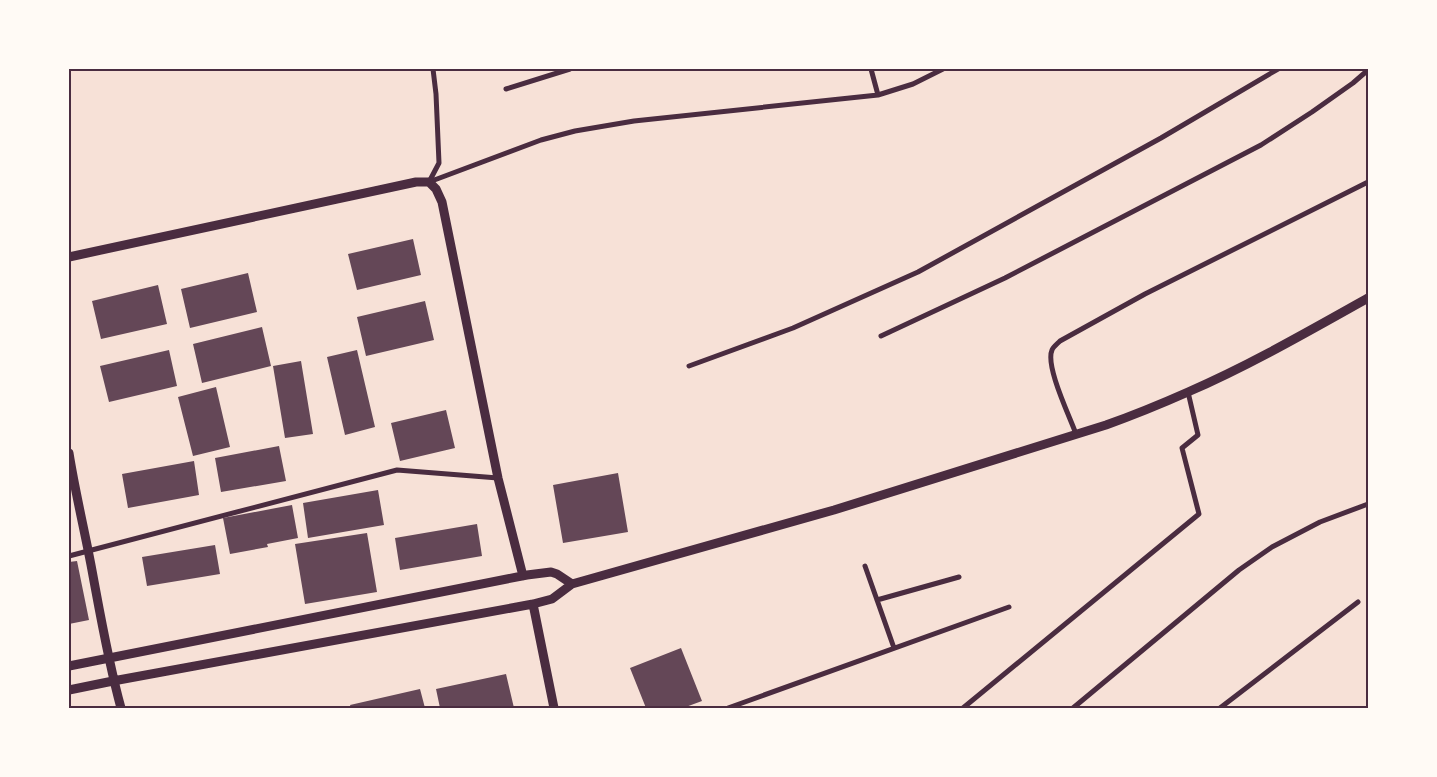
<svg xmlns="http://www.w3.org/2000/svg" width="1437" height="777" font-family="Helvetica,sans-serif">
	<rect width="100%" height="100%" fill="#f7e1d7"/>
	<path fill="#644757" d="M413,239L421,275L357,290L348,254Z
		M248,273L257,312L190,328L181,289Z
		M158,285L167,324L101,339L92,301Z
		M425,301L434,340L366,356L357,317Z
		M262,327L271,366L202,383L193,344Z
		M169,350L177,386L109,402L100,366Z
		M357,350L375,427L345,435L327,357Z
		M301,361L313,434L285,438L273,366Z
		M216,387L230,447L193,456L178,397Z
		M446,410L455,448L400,461L391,423Z
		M279,446L286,481L221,492L215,458Z
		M194,461L199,495L128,508L122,474Z
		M618,473L628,532L563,543L553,485Z
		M378,490L384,525L308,538L303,503Z
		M292,505L298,538L267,544L268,547L230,554L223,518Z
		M477,524L482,556L400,570L395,538Z
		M367,533L377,592L305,604L295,544Z
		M215,545L220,574L147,586L142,557Z
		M77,561L89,620L69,624V562Z
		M681,648L702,701L683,708H646L630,668Z
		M506,674L514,708H440L436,689Z
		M420,689L425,708H351L350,705Z"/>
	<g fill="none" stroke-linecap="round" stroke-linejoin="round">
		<path stroke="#4a2c40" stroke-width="5" d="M871,69L878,95
			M506,89L570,69
			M429,182L541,140L575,131L634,121L878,95L913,84L943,69
			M429,182L439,163L436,94L433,69
			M881,336L1005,278L1261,145L1312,112L1353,83L1368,70
			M689,366L793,328L918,272L1161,138L1278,69
			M1076,434C1070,417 1045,366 1052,350C1053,347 1057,344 1060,341L1145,294L1368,182
			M69,556L397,470L498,478
			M865,566L894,648
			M877,600L959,577
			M728,708L1009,607
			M963,708L1199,514L1182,448L1198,435L1188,392
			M1073,708L1239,570L1272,547L1320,522L1368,504
			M1220,708L1358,602"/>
		<path stroke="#4a2c40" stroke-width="9" d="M69,257L416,182H429L436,189L442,202L498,478L523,576
			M69,453C75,491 84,528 91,565C100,613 108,661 121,708
			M533,604L554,708
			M69,666L527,575L551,572L557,574L572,584
			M69,690L113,681L533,604L552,599L572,584L834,510L1106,425C1134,415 1161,404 1188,392C1250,365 1309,331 1368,298"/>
	</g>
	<rect width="1437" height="777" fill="none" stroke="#fffaf5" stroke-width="140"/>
	<rect x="70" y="70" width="1297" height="637" fill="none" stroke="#4a2c40" stroke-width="2"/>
</svg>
